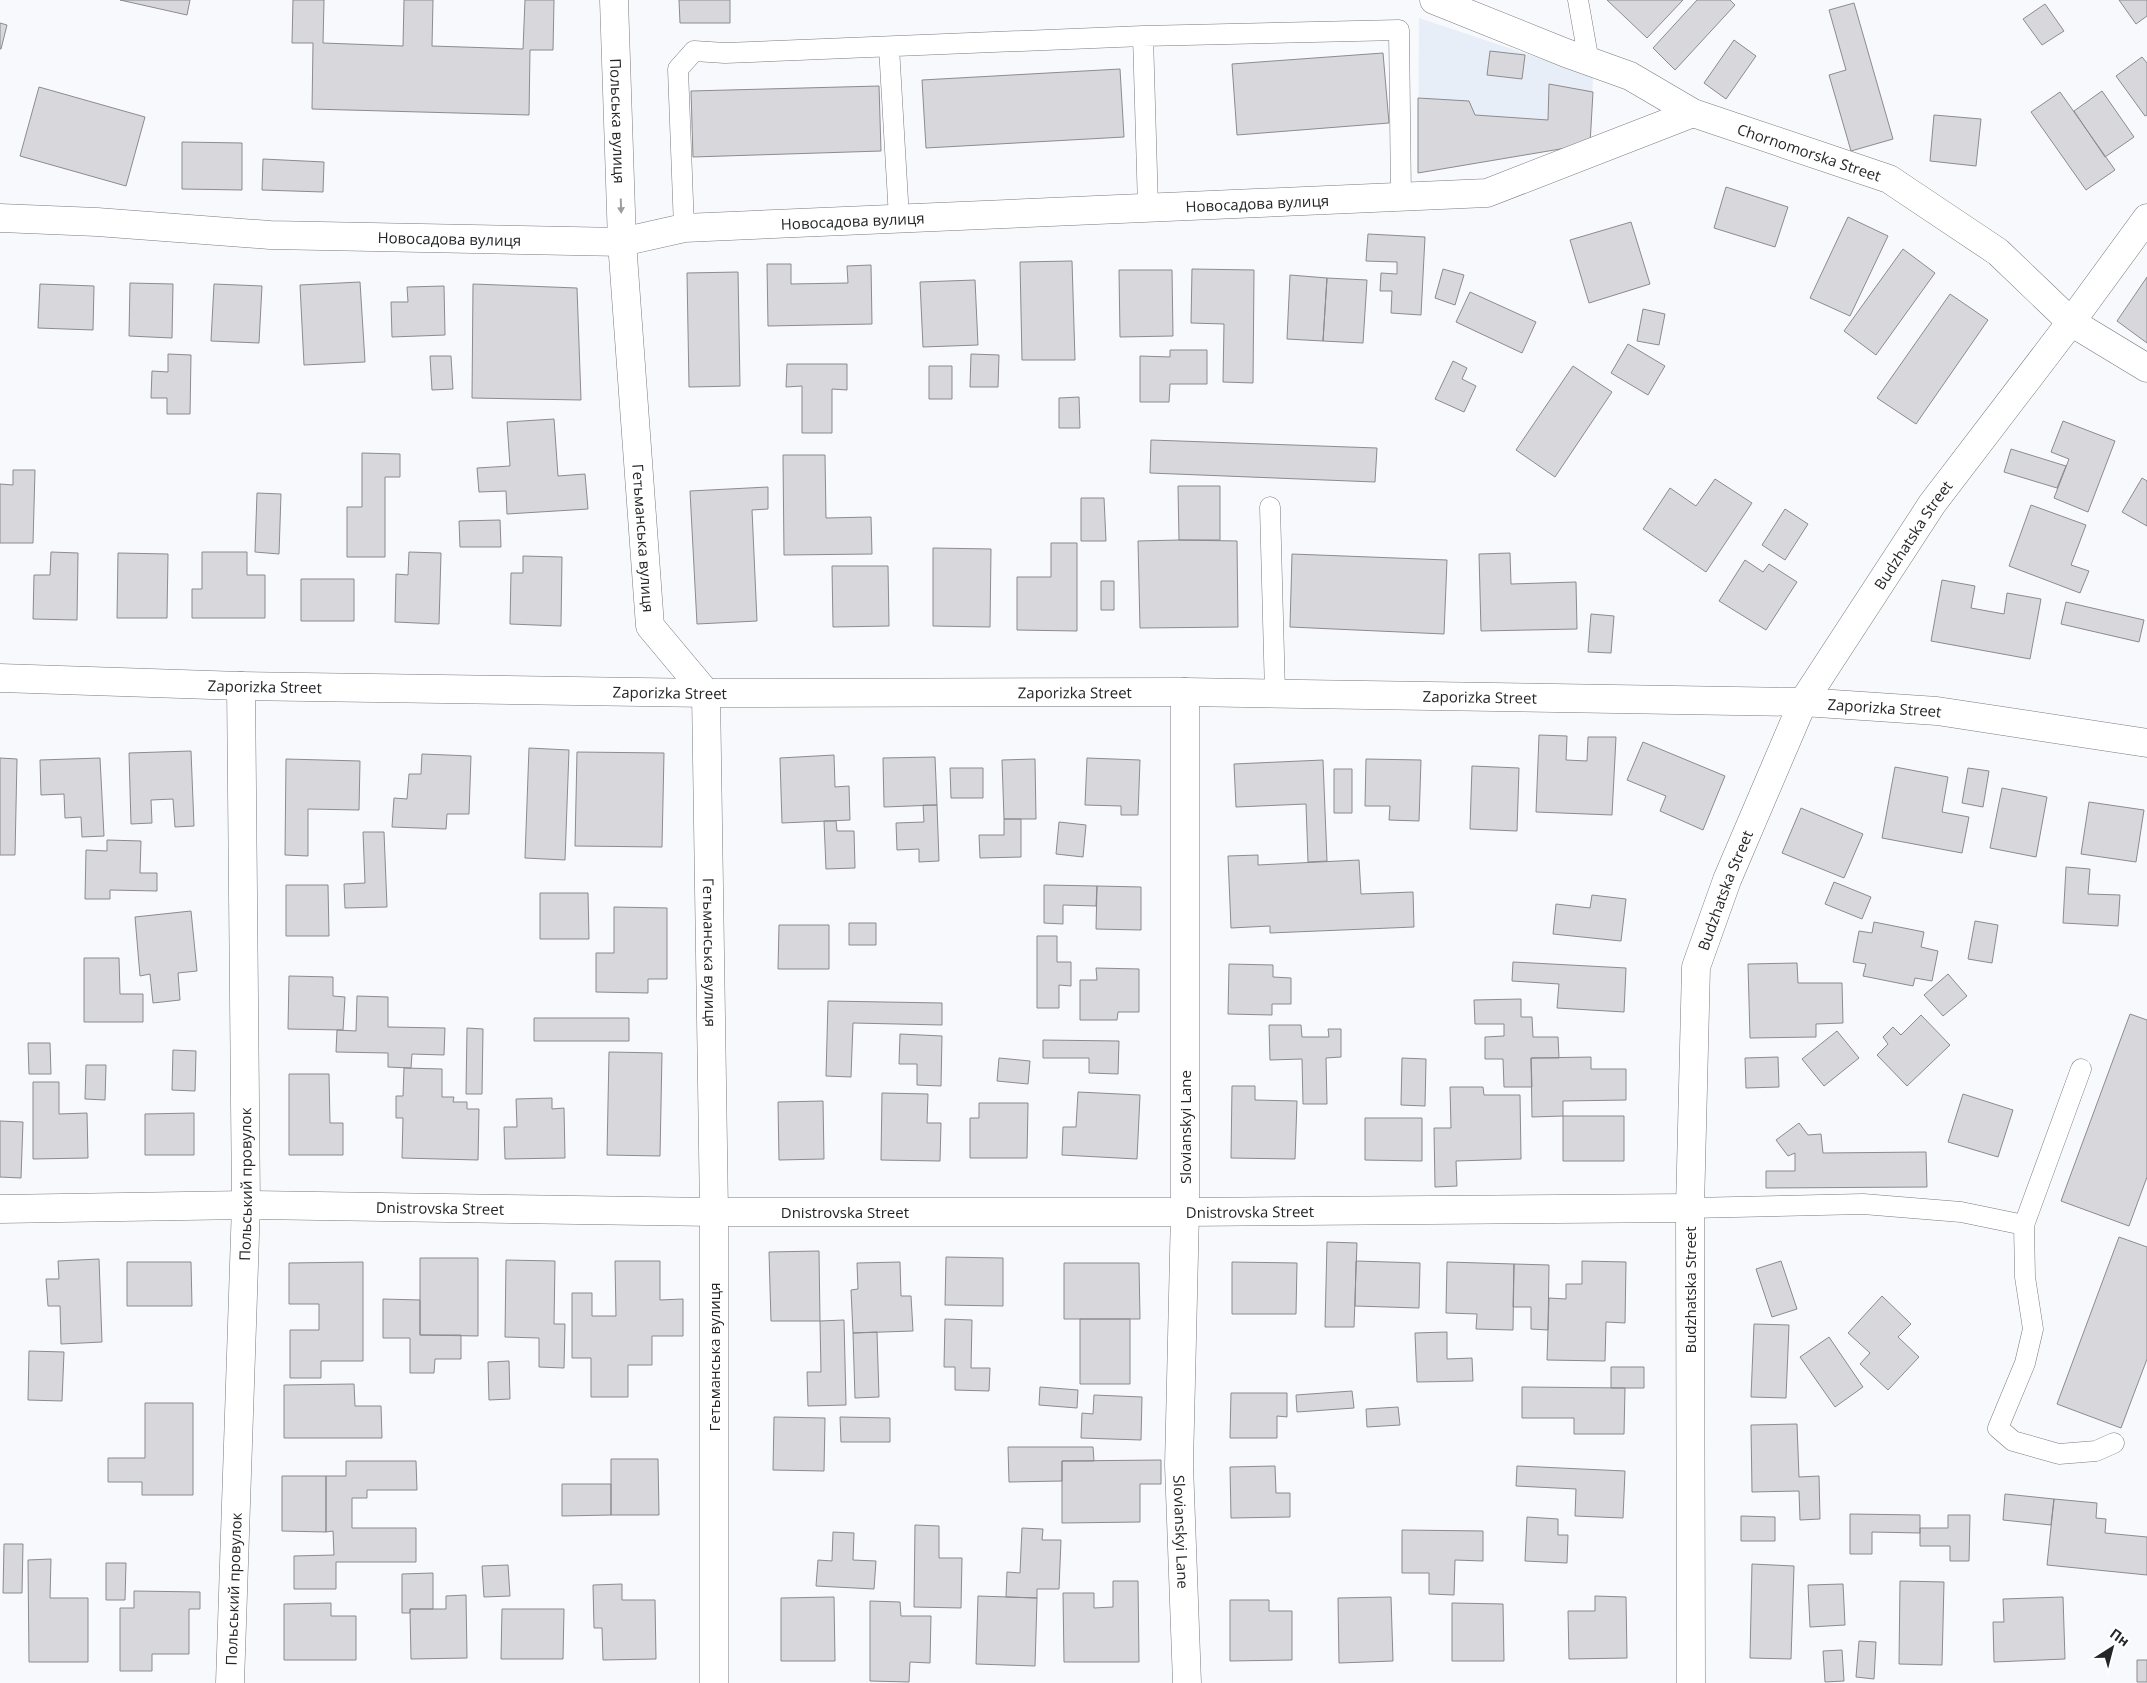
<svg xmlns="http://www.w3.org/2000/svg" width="2147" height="1683" font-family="'Open Sans',sans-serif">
	<rect width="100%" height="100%" fill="#f7f9fd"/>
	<path fill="#e7eef8" d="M1419,18L1593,76L1590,144L1418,173Z"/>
	<path fill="#d8d8dc" stroke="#8c8b8f" d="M120,0H190L187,15Z
		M293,0H324L323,43L403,46L404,0H433L432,46L523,49L525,0H554L553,50H530L529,115L312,109L313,43H292Z
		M679,0H730V23H680Z
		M1607,0H1683L1647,38Z
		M1697,0H1730L1735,5L1675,70L1653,48Z
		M2119,0H2147V16L2136,24Z
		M1854,3L1893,139L1851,151L1829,75L1846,70L1829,10Z
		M2045,4L2064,31L2042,45L2023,19Z
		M0,23L7,25L1,49H0Z
		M1734,40L1756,56L1726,99L1704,83Z
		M1490,51L1525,55L1522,79L1487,75Z
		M1383,53L1389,123L1237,135L1232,64Z
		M2142,57L2147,63V115L2145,116L2116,76Z
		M1120,69L1124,137L926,148L922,80Z
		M1549,84L1593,92L1590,144L1418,173V98L1469,101L1475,115L1548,120Z
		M879,86L881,151L693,157L691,91Z
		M39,87L145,117L126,186L20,156Z
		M2102,91L2134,137L2105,157L2074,111Z
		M2060,92L2115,170L2086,190L2031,112Z
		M1934,115L1981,119L1976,166L1930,161Z
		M182,142L242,143V190L182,189Z
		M263,159L324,162L323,192L262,190Z
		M1726,187L1788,207L1775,247L1714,228Z
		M1848,217L1888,236L1850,316L1810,298Z
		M1631,222L1650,284L1589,303L1570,240Z
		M1368,234L1425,237L1421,315L1391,313L1392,291H1380L1381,273L1397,274V262L1366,261Z
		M1903,249L1935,273L1876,355L1844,331Z
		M1072,261L1075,360H1022L1020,262Z
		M767,264H791V284L848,283L847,266L871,265L872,324L768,326Z
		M1192,269L1254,270L1253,383L1223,382L1224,324L1191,323Z
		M1443,269L1464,275L1455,305L1435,298Z
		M1119,270H1172L1173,336L1120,337Z
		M738,272L740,386L689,387L687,273Z
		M1290,275L1327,278L1323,341L1287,339Z
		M2147,277V343L2117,321Z
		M1327,278L1367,280L1363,343L1323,341Z
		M975,280L978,345L923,347L920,282Z
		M360,282L365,362L304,365L300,285Z
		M130,283L173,284L172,338L129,336Z
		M40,284L94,286L93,330L38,328Z
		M214,284L262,286L259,343L211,341Z
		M473,284L577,288L581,400L472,398Z
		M444,286L445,335L392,337L391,302H408L407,287Z
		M1470,292L1536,322L1522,353L1456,322Z
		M1950,294L1988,320L1916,424L1877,398Z
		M1643,309L1665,314L1659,345L1637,341Z
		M1628,344L1665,366L1648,395L1611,373Z
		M1170,350H1207V384H1170L1169,402H1140V356L1170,357Z
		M168,354L191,355L190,414H167V398H151L152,371L168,372Z
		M971,354L999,355L998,387H970Z
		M430,356H451L453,389L432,390Z
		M1453,361L1467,368L1462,379L1476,386L1464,412L1435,399Z
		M787,364H847V390L832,389V433H802V386L786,387Z
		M929,366H952V399H929Z
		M1573,366L1612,392L1555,477L1516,450Z
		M1079,397L1080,428H1059V398Z
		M554,419L558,476L585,474L588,509L507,514L506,491L479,492L477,468L510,466L507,422Z
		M2063,421L2115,441L2088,512L2054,498L2069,459L2051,452Z
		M1151,440L1377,448L1375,482L1150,473Z
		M2011,449L2066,466L2057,488L2004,472Z
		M362,453L400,454V477H385V557H347V507H362Z
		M783,455H825L826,518L871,517L872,554L784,555Z
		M13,470H35L33,543H0V484L13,485Z
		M2142,478L2147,481V526L2122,512Z
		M1715,479L1752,503L1706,572L1643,529L1670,488L1696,506Z
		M1178,486H1220V540H1179Z
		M768,487V509L752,510L757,621L697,624L690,491Z
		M257,493L281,494L279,554L255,552Z
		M1081,498H1104L1106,541H1081Z
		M2031,505L2086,525L2071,565L2089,571L2080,593L2009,566Z
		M1785,509L1808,524L1785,560L1762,545Z
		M500,520L501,547H460L459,521Z
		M1179,540L1237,541L1238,627L1140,628L1138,541Z
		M1051,543H1077V631L1017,630V577H1051Z
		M933,548L991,549L990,627L933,626Z
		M51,552L78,553L77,620L33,619L34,575H50Z
		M202,552H247V575H265V618H192V589H202Z
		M409,552L441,553L439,624L395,622L396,574L408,575Z
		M118,553L168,554L167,618H117Z
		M1510,553L1511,584L1576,582L1577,629L1481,631L1479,554Z
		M1292,554L1447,560L1444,634L1290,627Z
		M523,556L562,557L561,626L510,624L511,573H523Z
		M1745,560L1763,572L1769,564L1797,582L1766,630L1719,601Z
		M832,566H888L889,626L833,627Z
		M301,579H354V621H301Z
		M1942,580L1975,586L1971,608L2004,614L2007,593L2041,599L2030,659L1931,641Z
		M1101,581H1114V610H1101Z
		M2066,602L2144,620L2139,642L2061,624Z
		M1591,614L1614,616L1611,653L1588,652Z
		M1539,735L1567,736L1566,760L1587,761L1588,737H1616L1612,815L1536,812Z
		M1643,742L1725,776L1703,830L1660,811L1666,796L1627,780Z
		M529,748L569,750L565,860L525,858Z
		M191,751L194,826L175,827L173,799L151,800L152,823L131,824L129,753Z
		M577,752L664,753L662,847L575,846Z
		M422,754L471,756L469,814H447L446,829L392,827L394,798L407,799L409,774H421Z
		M834,755L835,787L849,786L850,820L782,823L780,758Z
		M935,757L937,805L884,807L883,758Z
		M0,758L17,759L15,855H0Z
		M100,758L104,836L82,837L81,817L65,818L64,794L41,795L40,760Z
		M1087,758L1140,760L1138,815H1121V806L1085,805Z
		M286,759L360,761L359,810L308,809V856L285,855Z
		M1035,759L1036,819H1004L1002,760Z
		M1366,759L1421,760L1419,821L1389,820L1390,806H1365Z
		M1323,760L1327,861L1308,862L1306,804L1236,807L1234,764Z
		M1472,766L1519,768L1517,831L1470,829Z
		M1895,767L1948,777L1942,812L1969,817L1962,853L1882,838Z
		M950,768H983V798H951Z
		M1968,768L1989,771L1983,807L1962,803Z
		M1334,769H1352V813H1334Z
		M2002,788L2047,797L2036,857L1990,848Z
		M2089,802L2144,810L2136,862L2081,854Z
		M923,805H937L939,861L919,862V849L897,850L896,823L924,822Z
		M1801,808L1863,834L1844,878L1782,853Z
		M1004,819H1021V857L980,858L979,835H1004Z
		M824,821H836L837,831H854L855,868L826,869Z
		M1059,822L1086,825L1083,857L1056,854Z
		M363,832H384L387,907L345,908L344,884L365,883Z
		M107,840L141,841L140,873H157V891L110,890V899H85L86,850L107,851Z
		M1258,855V865L1359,860L1361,894L1413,892L1414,927L1270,933V926L1231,928L1228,856Z
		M2066,867L2090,869L2088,894L2120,895L2118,926L2063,923Z
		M1834,882L1871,897L1862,919L1825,904Z
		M286,885H328L329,936H286Z
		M1044,885L1097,886L1096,906L1063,905V924L1044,923Z
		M1097,886L1141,887V930L1096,929Z
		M540,893H588L589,939H540Z
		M1592,895L1626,899L1621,941L1553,934L1556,904L1590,908Z
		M614,907L667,908V979H648V993L596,992V953H614Z
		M191,911L197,971L178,973L180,1000L153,1003L150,974L140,976L135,917Z
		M1975,921L1998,925L1992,963L1968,959Z
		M1874,922L1924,932L1921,947L1938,951L1932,981L1915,978L1913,986L1863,976L1866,964L1853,962L1859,931L1872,933Z
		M849,923H876V945H849Z
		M779,925H829V969H778Z
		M1037,936H1057V962H1071V986L1059,985V1008H1037Z
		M84,958H119L120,994H143V1022H84Z
		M1513,962L1626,968L1624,1012L1557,1008L1559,984L1512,981Z
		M1797,963L1798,983H1842L1843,1023L1816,1024V1037L1750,1038L1748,964Z
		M1229,964L1273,965V977L1291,978V1004H1272V1015L1228,1014Z
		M1096,968L1139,969V1012H1118L1117,1020H1080V980H1097Z
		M1948,974L1967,996L1943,1016L1924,995Z
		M289,976L333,977V996L345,997L343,1030L288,1029Z
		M357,996L388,997V1027L445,1028L444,1055L412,1054L411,1068L388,1067V1053L336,1052L337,1030L356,1031Z
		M1521,999V1017H1532L1533,1037H1558L1559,1058H1531L1532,1087H1504L1503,1059H1485V1037L1504,1036V1024H1475L1474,1000Z
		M828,1001L942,1003V1025L853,1023L851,1077L826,1076Z
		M2130,1014L2147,1020V1177L2129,1226L2061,1201Z
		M1921,1015L1950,1045L1907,1086L1877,1055L1888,1044L1883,1037L1893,1027L1901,1035Z
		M534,1018H629V1041H534Z
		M1269,1025H1301L1302,1037H1329L1328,1029H1341V1057L1326,1058L1327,1104H1303L1302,1059L1270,1060Z
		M467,1028L483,1029L482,1094H466Z
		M1837,1031L1859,1058L1824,1086L1802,1059Z
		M900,1034L942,1036L941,1086L917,1085V1064H899Z
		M1043,1040L1119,1041L1118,1074L1089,1073V1058H1043Z
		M28,1043H50L51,1074H29Z
		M173,1050L196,1051L195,1091L172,1090Z
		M609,1052L662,1053L660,1156L607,1155Z
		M1591,1057V1069H1626V1100L1563,1101V1116L1532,1117L1531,1058Z
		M1778,1057L1779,1087L1746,1088L1745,1058Z
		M999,1058L1030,1061L1028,1084L997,1081Z
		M1402,1058L1426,1059L1425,1106L1401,1105Z
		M86,1065H106L105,1100L85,1099Z
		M404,1068L442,1069V1097H454L453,1102H467V1109H479L478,1160L402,1158L403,1118H396V1096H403Z
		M289,1074H329L330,1123H343V1155H289Z
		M33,1082H59V1114L87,1113L88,1158L33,1159Z
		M1232,1086H1255V1100L1297,1101L1295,1159L1231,1158Z
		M1450,1087H1483L1484,1095H1520L1521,1159L1456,1161L1457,1186L1435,1187L1434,1128H1451Z
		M1078,1092L1140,1095L1137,1159L1062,1155L1063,1127H1076Z
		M882,1093L928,1094L927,1123H941L940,1161L881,1160Z
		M1963,1094L2013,1110L1998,1157L1948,1142Z
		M552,1098V1109L564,1108L565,1158L505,1159L504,1127H517L516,1099Z
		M823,1101L824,1159L779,1160L778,1102Z
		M979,1103H1028L1027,1158H970V1118H979Z
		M194,1113V1155H145V1114Z
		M1563,1116H1624V1161H1563Z
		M1365,1118H1422V1161L1365,1160Z
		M0,1121L23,1122L21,1178L0,1177Z
		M1799,1123L1808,1135L1821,1134L1823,1153L1926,1152L1927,1187L1766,1188V1171H1795V1153L1788,1156L1776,1140Z
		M2119,1237L2147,1247V1359L2121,1428L2057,1404Z
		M1327,1242L1357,1243L1354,1327H1325Z
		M819,1251L820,1321H771L769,1252Z
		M946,1257L1003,1258V1306L945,1305Z
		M420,1258H478V1336L420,1335Z
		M99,1259L102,1342L61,1344L60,1306H48L46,1279H59L58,1261Z
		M506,1260L555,1261L554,1324H565L564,1368L539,1367V1338L505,1337Z
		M615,1261H660V1300L683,1299V1336H652V1365H628V1397H591V1358H572V1293H592V1316H616Z
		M1356,1261L1420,1263L1419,1308L1355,1306Z
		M1582,1261L1626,1262L1625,1323L1606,1322L1605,1361L1547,1360L1549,1298L1566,1299V1284H1582Z
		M1781,1261L1797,1309L1772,1317L1756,1269Z
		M127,1262H191L192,1306H127Z
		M363,1262V1361H321V1378H290V1330H319V1304H289V1263Z
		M900,1262L901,1296H911L913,1331L853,1333L851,1290L858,1289L857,1263Z
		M1232,1262L1297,1263L1296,1314H1232Z
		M1447,1262L1514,1264L1513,1330L1476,1329L1477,1314L1446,1313Z
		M1064,1263H1139L1140,1319H1064Z
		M1514,1264L1549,1265L1548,1330L1531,1329V1307H1513Z
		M1882,1296L1911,1324L1898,1337L1919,1357L1888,1390L1860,1364L1870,1353L1848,1333Z
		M383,1299L420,1300V1335H461V1359H435L434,1373H410V1338H383Z
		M945,1319L972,1320L971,1368H990L989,1391L955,1390V1367H944Z
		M1080,1319H1130V1384H1080Z
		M844,1320L846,1405L808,1406L807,1372H821L820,1321Z
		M1754,1324L1789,1325L1786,1398L1751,1397Z
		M877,1332L879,1397L855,1398L853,1333Z
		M1447,1332V1359L1472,1358L1473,1381L1417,1382L1415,1333Z
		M1829,1337L1863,1387L1835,1407L1800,1357Z
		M29,1351L64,1352L62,1401L28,1400Z
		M509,1361L510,1399L489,1400L488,1362Z
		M1611,1367H1644V1388H1611Z
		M354,1384L355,1406H381L382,1438H284V1385Z
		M1040,1387L1078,1390L1077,1408L1039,1405Z
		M1522,1387L1625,1388L1624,1434H1574V1418H1522Z
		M1352,1391L1354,1408L1297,1412L1296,1395Z
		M1231,1393H1287V1417L1277,1416V1438H1230Z
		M1094,1395L1142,1397L1141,1440L1081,1438L1082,1413L1093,1414Z
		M145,1403H193V1495H142V1482H108V1458H145Z
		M1398,1407L1400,1425L1367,1427L1366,1409Z
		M774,1417L825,1418L824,1471L773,1470Z
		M840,1417L890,1418V1442H841Z
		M1797,1424L1799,1477L1819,1476L1820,1519L1800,1520L1799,1491L1752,1492L1751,1425Z
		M1008,1447H1093L1094,1461H1062V1481L1009,1482Z
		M611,1459H658L659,1515H611Z
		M1161,1460V1484H1140V1522L1062,1523V1461Z
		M346,1461H416L417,1490H367V1498H352V1528H416V1562H336V1589H294V1556L334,1555L333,1531L326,1532V1476H346Z
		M1275,1466L1276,1493H1290V1517L1231,1518L1230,1467Z
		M1517,1466L1625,1471L1623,1518L1575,1516L1576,1489L1516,1486Z
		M282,1476H326V1532L282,1531Z
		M562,1484H611V1515L562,1516Z
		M2005,1494L2054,1499L2051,1525L2003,1520Z
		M2054,1499L2097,1503L2096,1518L2106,1519L2105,1533L2147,1537V1575L2047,1565Z
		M1850,1514L1920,1515V1533L1872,1532V1554H1850Z
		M1948,1515H1970L1969,1561H1950V1546H1920V1528H1948Z
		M1741,1516L1775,1517V1541H1741Z
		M1527,1517L1558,1519V1535H1568L1567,1563L1525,1561Z
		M915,1525L939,1526V1558H962L961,1608L914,1607Z
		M1022,1528L1043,1529L1042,1540H1061L1059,1589H1037V1598L1006,1597L1007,1572L1020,1573Z
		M1402,1530L1483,1531V1561L1455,1560L1454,1595L1429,1594V1573H1402Z
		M833,1532L854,1533L853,1560L876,1561L874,1589L816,1586L818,1560L832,1561Z
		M4,1544H23L22,1593H3Z
		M51,1559L50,1598H88V1662H29L28,1560Z
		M106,1563H126L125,1600H106Z
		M1752,1564L1794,1566L1791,1659L1750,1658Z
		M508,1565L510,1596L484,1597L482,1566Z
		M433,1573V1609H410V1613H402V1574Z
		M1113,1581H1138L1139,1662H1064L1063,1593H1094V1608L1113,1607Z
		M1900,1581L1944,1582L1942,1665L1899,1664Z
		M622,1584V1600H655L656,1659L603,1660L602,1628H594L593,1585Z
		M1843,1584L1845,1625L1810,1627L1808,1585Z
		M134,1591L200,1592V1609H189V1654H152V1671H120V1608H134Z
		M466,1595L467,1658L411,1659L410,1609H446V1596Z
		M978,1596L1037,1598L1035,1666L976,1664Z
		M1595,1596L1626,1597L1627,1658L1569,1659L1568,1611H1595Z
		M834,1597L835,1661H781V1598Z
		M1391,1597L1393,1661L1339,1663L1338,1598Z
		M2063,1597L2065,1659L1994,1662L1993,1622H2004L2003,1599Z
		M1230,1600H1269V1611H1292V1660L1230,1661Z
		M870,1601L900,1602L901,1616H931L930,1663L910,1662L909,1682L870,1681Z
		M331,1603V1616H356V1660H284V1604Z
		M1452,1603L1503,1604L1504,1661H1452Z
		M502,1609H564L563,1659H501Z
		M1859,1641L1876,1642L1874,1679L1856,1677Z
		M1842,1650L1844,1681L1825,1682L1823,1651Z
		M2137,1660H2147V1682H2137Z"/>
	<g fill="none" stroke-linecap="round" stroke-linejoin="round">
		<defs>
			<path id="service" d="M1578,0L1589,62
				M1143,36L1148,207
				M889,47L899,218
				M684,228L678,69L694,51L725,53L1143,36L1399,30L1401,197
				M1270,507L1275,693
				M2081,1069L2024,1225L2025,1277L2033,1329L2025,1363L1998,1428L2013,1441L2059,1454L2096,1451L2114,1443
				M1690,1208L1863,1204L1961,1212L2024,1225"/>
			<g id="minor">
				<path id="s1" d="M614,0L622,242L650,626L706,693L714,1212V1683"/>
				<path id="s2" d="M1434,0L1566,53L1630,76L1693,113L1889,179L1998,252L2071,322L2147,368"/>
				<path id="s3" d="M0,218L97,222L270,235L622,242L684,228L1487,193L1693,113"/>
				<path id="s4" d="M0,678L241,686L706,693L1185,692L1803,702L1937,711L2147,743"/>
				<path id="s5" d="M1185,692V1212L1179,1465L1187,1683"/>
				<path id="s6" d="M0,1209L246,1205L714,1212H1185L1690,1208"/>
				<path id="s7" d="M230,1683L246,1205L241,686"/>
				<path id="s8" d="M1691,1683L1690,1208L1696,967L1727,880L1803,702L1932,504L2071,322L2147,218"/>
			</g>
		</defs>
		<use href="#service" stroke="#797b7e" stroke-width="21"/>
		<use href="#minor" stroke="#797b7e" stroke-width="29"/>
		<use href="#service" stroke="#fff" stroke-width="20"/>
		<use href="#minor" stroke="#fff" stroke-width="28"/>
	</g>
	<defs><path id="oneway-solid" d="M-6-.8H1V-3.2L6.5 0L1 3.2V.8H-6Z" transform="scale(1.25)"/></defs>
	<use fill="#9d9d9e" href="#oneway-solid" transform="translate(621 206) rotate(88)"/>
	<g text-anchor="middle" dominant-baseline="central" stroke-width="4" stroke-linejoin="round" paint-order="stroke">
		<g font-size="15" fill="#252627" stroke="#fff">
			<text stroke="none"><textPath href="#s1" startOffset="121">Польська вулиця</textPath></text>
			<text stroke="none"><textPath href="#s2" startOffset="406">Chornomorska Street</textPath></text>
			<text stroke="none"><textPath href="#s3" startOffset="1260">Новосадова вулиця</textPath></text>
			<text stroke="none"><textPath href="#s3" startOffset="855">Новосадова вулиця</textPath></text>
			<text stroke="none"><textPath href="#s3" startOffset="450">Новосадова вулиця</textPath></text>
			<text stroke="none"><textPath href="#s8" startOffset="1202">Budzhatska Street</textPath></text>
			<text stroke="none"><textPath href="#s1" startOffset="539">Гетьманська вулиця</textPath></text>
			<text stroke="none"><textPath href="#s4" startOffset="265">Zaporizka Street</textPath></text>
			<text stroke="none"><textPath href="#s4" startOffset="670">Zaporizka Street</textPath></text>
			<text stroke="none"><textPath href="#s4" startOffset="1075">Zaporizka Street</textPath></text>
			<text stroke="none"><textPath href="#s4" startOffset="1480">Zaporizka Street</textPath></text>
			<text stroke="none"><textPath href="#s4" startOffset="1885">Zaporizka Street</textPath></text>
			<text stroke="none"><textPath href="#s8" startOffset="798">Budzhatska Street</textPath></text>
			<text stroke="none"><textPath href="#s1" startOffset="974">Гетьманська вулиця</textPath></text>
			<text transform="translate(1185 1127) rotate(-90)">Slovianskyi Lane</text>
			<text stroke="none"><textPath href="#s7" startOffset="499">Польський провулок</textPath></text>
			<text stroke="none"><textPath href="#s6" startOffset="440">Dnistrovska Street</textPath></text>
			<text stroke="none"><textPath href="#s6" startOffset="845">Dnistrovska Street</textPath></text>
			<text stroke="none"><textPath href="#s6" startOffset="1250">Dnistrovska Street</textPath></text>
			<text transform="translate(1690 1290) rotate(-90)">Budzhatska Street</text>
			<text transform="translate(714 1357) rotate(-90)">Гетьманська вулиця</text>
			<text stroke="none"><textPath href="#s5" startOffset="840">Slovianskyi Lane</textPath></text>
			<text stroke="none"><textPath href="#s7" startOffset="94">Польський провулок</textPath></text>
		</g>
	</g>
	<g transform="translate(2112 1648) rotate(36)" stroke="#ffffff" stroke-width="4" paint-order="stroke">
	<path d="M0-4L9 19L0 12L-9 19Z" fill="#252627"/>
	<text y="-8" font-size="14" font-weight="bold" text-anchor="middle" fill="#252627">Пн</text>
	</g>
</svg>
